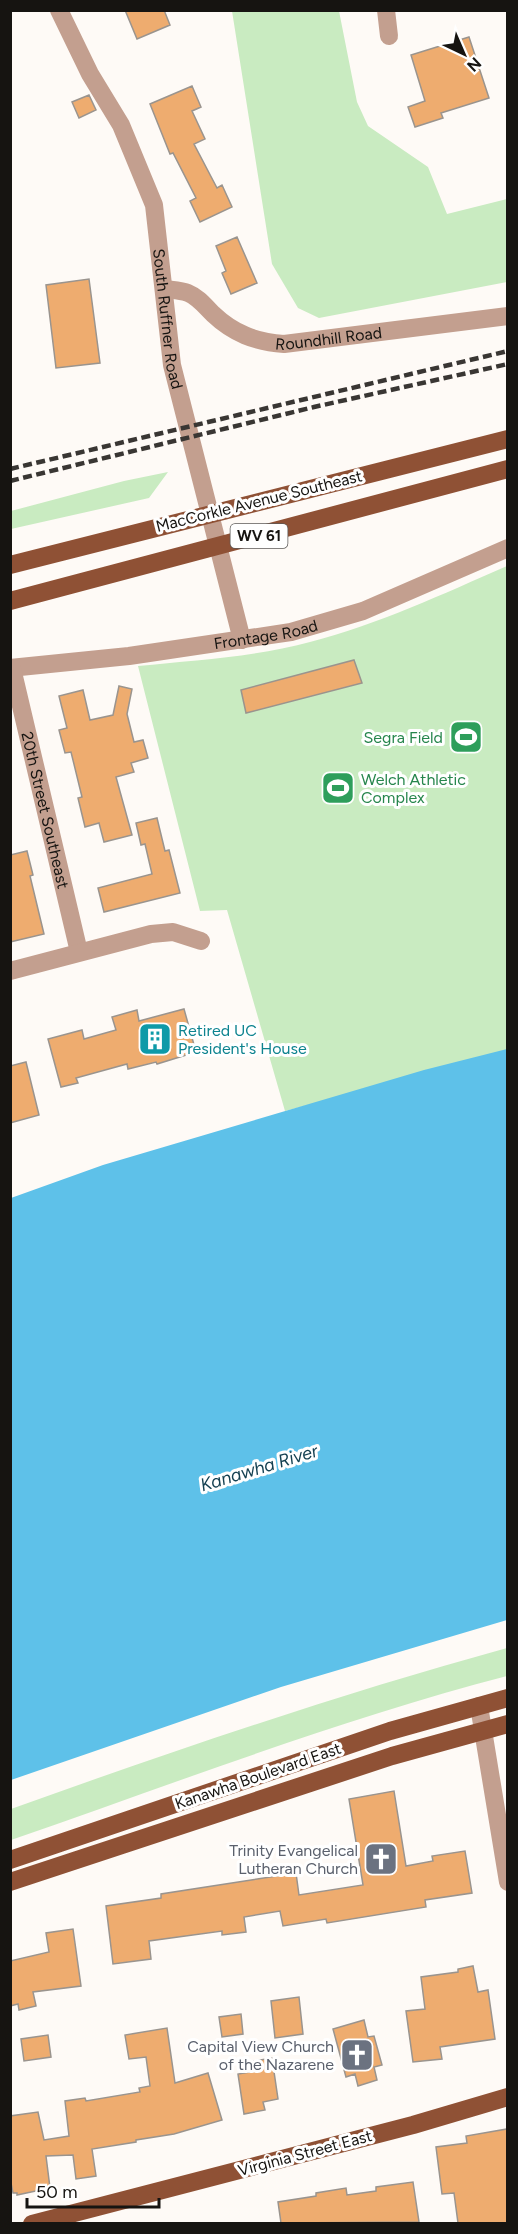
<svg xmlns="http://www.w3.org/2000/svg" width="518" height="2234" font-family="Figtree,sans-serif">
	<rect width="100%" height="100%" fill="#fefaf6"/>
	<path fill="#c9ebc1" d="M232,11H339L357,102L368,126L428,167L447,214L507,199V282L319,318L298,308L272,264Z
		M168,472L149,498L11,529V511L124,481Z
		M507,566V1053L285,1111L227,910L200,911L138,666C195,660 254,657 310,642C379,624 443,594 507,566Z
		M507,1648V1676C338,1720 176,1783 11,1840V1809C175,1750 340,1694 507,1648Z"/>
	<path fill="#5ec1e9" d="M507,1049V1620L281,1687L11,1780V1198L103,1165L424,1070Z"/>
	<path fill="#eeac6f" stroke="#9a948e" stroke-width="1.5" d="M125,10H164L170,25L137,39Z
		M469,37L489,98L441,113L443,118L415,127L408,107L425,101L411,55Z
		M192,86L201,107L192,111L205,139L194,144L217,188L222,185L232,207L200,222L190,201L196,198L173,153L170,154L150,104Z
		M89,95L96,110L79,118L72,102Z
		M237,237L257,283L231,294L222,273L226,271L216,246Z
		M89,279L100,363L56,368L46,285Z
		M354,660L362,683L246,713L241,690Z
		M119,686L132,689L127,714L134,742L143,740L148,758L131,763L134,772L116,777L132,835L104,842L99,823L85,827L78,798L82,797L71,752L65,753L59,730L67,728L59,696L83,690L90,720L113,715Z
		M157,818L165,851L169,850L180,893L104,912L98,888L152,874L145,844L141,845L136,823Z
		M27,851L33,875L30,876L44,934L10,942V855Z
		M184,1009L196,1052L157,1064L156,1062L128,1069L127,1064L76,1078L78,1083L61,1087L48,1039L82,1030L84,1039L116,1030L112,1017L137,1010L139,1021Z
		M26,1062L39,1115L10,1123V1066Z
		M394,1791L406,1866L433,1861L432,1856L465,1851L472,1893L425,1900L426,1907L327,1923L326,1919L283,1926L280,1911L244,1917L246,1932L222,1935V1931L149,1941L151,1959L113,1964L106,1906L161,1898V1894L296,1873L299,1895L363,1885L349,1799Z
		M73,1929L81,1986L33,1992L36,2006L19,2010L18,2004L10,2006V1961L49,1952L46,1933Z
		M473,1966L478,1992L488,1990L495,2039L440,2047L442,2059L413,2062L406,2011L425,2009L421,1977L458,1972V1969Z
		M299,1997L303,2034L275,2038L271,2001Z
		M241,2014L243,2034L222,2037L219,2017Z
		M364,2020L368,2037L374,2036L382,2065L374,2067L377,2080L358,2086L355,2074L346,2077L333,2029Z
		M167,2028L175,2083L208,2073L222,2120L174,2134L136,2140V2142L92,2149L96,2176L76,2179L73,2155L46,2156L50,2188L17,2195V2193H13L10,2178V2116L38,2112L44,2140L69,2136L65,2101L85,2098L86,2101L140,2092L139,2088L150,2086L146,2057L129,2059L125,2035Z
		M48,2035L51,2057L24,2061L21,2039Z
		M272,2058L278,2099L263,2102L265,2110L244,2114L238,2074L256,2071L254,2061Z
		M507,2129V2223H458L454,2193L442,2194L436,2147L467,2143L466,2136Z
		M413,2182L419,2222L281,2223L278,2202L316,2196V2193L346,2188L347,2195L376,2191V2187Z"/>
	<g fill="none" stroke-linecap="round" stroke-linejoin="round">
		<g stroke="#c39f8f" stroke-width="18">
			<path id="s1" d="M59,10L90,74L121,125L154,205L172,365L242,640"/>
			<path d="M386,10L389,36"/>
			<path id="s2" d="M165,289C172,290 181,290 188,293C198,297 205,306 213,314C233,333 255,342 284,344L508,316"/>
			<path id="s3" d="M10,668L129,656L291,632L363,611L508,548"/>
			<path id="s4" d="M12,668L79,952"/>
			<path d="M10,971L151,934L173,932L201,941"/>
			<path d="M479,1706L508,1882"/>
		</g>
		<path stroke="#8f5135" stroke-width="18" d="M10,565L508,439
			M10,601L508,469
			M10,1860L390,1731L508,1698
			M10,1882L392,1756L508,1724
			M32,2224L413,2125L508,2097"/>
		<path stroke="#393633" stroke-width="4.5" stroke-dasharray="9 4.5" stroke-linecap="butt" d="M10,469L508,351
			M10,481L314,407L508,364"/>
	</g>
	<defs>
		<symbol id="stadium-square" viewBox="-11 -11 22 22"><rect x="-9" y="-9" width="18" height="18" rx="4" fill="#2e9e5b" stroke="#fff"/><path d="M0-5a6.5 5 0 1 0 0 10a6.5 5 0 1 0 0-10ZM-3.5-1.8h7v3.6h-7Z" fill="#fff"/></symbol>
		<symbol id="building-square" viewBox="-11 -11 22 22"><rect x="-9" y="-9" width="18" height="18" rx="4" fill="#0f9aa8" stroke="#fff"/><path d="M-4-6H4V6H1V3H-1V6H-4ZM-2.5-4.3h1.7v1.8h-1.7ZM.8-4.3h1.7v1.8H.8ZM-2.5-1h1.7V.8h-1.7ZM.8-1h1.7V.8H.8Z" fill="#fff"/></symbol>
		<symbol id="church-square" viewBox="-11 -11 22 22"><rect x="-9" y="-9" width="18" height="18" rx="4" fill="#6b7280" stroke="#fff"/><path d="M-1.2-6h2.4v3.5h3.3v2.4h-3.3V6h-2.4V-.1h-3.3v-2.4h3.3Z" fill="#fff"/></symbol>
	</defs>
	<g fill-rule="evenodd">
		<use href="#stadium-square" x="447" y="718" width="38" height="38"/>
		<use href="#stadium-square" x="319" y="769" width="38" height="38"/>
		<use href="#building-square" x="136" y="1020" width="38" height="38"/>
		<use href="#church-square" x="362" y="1840" width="38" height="38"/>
		<use href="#church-square" x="338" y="2036" width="38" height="38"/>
	</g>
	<g text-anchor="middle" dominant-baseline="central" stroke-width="6" stroke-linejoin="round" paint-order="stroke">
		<rect fill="#fff" stroke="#5c5a58" stroke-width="1.5" x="230.5" y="524" width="57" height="24" rx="4.5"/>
		<g font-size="15" font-weight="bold" fill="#161411">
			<text x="259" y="536">WV 61</text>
		</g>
		<g font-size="16" fill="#161411" stroke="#fff">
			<text stroke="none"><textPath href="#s1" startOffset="332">South Ruffner Road</textPath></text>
			<text stroke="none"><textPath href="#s2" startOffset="180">Roundhill Road</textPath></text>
			<text transform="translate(259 501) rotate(-14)">MacCorkle Avenue Southeast</text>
			<text stroke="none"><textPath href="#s3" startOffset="258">Frontage Road</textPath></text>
			<text stroke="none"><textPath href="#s4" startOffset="146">20th Street Southeast</textPath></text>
			<text transform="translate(258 1776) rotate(-19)">Kanawha Boulevard East</text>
			<text transform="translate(305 2153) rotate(-15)">Virginia Street East</text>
		</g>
		<g font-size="16" fill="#27864d" stroke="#fff" text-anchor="end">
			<text x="443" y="737">Segra Field</text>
			<text x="361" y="779" text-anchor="start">Welch Athletic<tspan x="361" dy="18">Complex</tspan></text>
		</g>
		<g font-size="16" fill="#0d838f" stroke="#fff" text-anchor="start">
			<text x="178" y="1030">Retired UC<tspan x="178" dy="18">President's House</tspan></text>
		</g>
		<g font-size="16" fill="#5b616d" stroke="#fff" text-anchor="end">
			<text x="358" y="1850">Trinity Evangelical<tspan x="358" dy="18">Lutheran Church</tspan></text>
			<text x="334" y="2046">Capital View Church<tspan x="334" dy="18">of the Nazarene</tspan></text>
		</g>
		<g font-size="18" font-style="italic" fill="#154152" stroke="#fff">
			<text transform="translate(259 1468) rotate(-17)">Kanawha River</text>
		</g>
	</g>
	<rect width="518" height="2234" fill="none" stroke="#161411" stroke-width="24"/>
	<g transform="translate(464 54) rotate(136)" stroke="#ffffff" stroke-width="4.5" paint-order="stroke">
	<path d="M0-4.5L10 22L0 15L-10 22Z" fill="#161411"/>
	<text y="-9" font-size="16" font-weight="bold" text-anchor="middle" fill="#161411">N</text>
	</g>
	<path d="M27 2198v9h132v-9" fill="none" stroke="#161411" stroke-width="3"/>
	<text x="36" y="2198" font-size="18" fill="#161411" stroke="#ffffff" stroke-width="4.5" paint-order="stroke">50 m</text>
</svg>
